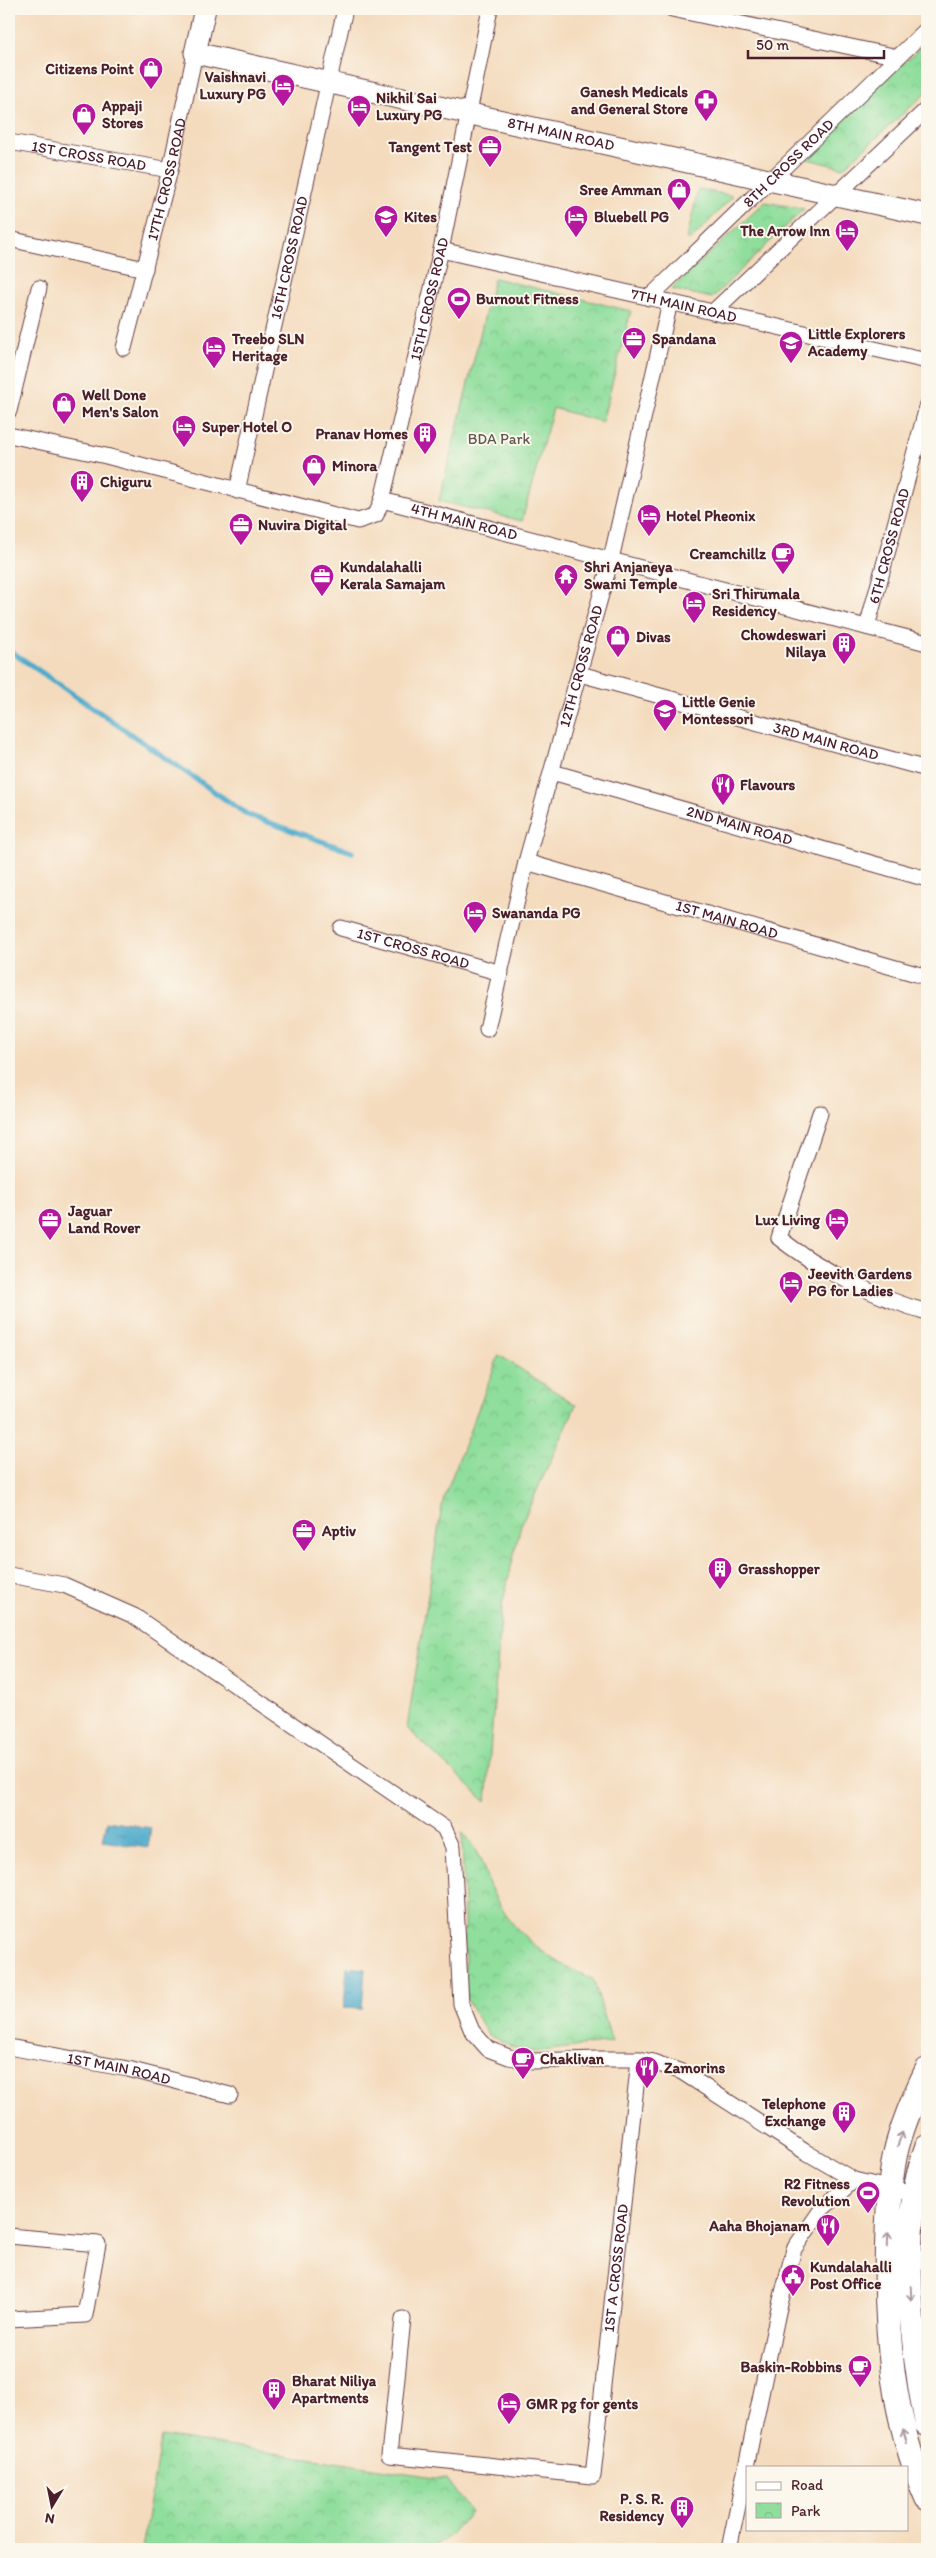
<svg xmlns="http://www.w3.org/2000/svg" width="936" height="2558" font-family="Itim,sans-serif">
	<defs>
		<pattern id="grass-tufts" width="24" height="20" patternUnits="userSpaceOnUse" patternTransform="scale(1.25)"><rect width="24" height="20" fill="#8fde9c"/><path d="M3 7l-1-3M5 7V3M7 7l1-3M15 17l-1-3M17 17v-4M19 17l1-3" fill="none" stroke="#7dbe87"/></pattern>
		<pattern id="park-crowns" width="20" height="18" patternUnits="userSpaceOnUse" patternTransform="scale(1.25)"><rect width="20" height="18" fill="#8fde9c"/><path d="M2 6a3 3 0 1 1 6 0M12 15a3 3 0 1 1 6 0" fill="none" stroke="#7dbe87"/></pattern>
		<pattern id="water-ripples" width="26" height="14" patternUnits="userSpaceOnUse" patternTransform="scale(1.25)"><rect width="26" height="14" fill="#4caacb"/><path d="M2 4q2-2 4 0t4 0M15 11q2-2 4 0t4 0" fill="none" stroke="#418aa5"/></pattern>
	</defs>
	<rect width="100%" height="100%" fill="#fbf7ec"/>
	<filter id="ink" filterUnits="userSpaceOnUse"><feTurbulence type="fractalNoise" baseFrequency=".02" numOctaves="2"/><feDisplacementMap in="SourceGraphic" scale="10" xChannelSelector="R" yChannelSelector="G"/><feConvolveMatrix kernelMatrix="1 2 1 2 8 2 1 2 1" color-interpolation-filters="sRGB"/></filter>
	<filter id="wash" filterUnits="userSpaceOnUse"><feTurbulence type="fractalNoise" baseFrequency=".0096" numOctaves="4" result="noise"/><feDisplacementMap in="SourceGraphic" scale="20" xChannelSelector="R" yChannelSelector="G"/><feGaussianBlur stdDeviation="1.12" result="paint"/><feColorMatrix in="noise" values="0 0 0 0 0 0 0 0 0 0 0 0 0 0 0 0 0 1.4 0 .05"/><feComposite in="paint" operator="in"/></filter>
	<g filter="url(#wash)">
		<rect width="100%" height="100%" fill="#f4dbbe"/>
		<path fill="url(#grass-tufts)" stroke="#6c7e64" d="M698,189L733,196L692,239H687Z"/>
		<path fill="url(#park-crowns)" stroke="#6c7e64" d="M927,41V92L843,168L804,158Z
			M765,202L804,209L712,298L671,289Z
			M494,278L631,311L602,422L553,408L522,521L439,501Z
			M499,1355L576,1405L521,1525L502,1605L486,1802L407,1728L443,1500Z
			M462,1832C468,1840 475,1848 479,1857C485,1869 487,1882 493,1893C513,1935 551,1962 593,1979L612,2042L534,2052L516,2048L488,2035L466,1999Z
			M161,2436L447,2479L471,2513L446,2539L432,2549H142Z"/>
		<path fill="url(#water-ripples)" stroke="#4b647b" d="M107,1821L151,1828L148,1848L103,1841Z
			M347,1967L365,1969L362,2009L344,2008Z"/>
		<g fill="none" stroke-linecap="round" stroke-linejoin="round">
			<path stroke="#4caacb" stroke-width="5.5" d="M9,650L248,815L352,852"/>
		</g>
	</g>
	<g filter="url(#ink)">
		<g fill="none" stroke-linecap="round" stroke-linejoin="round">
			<defs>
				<g id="street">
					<path d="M672,9L898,57"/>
					<path id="s1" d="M9,142L170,170"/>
					<path d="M9,239L145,269"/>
					<path id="s2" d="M441,250L927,361"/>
					<path id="s3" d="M649,298L927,29"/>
					<path d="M713,312L927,109"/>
					<path id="s4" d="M124,348L170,170L195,53"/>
					<path d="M9,411L39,288"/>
					<path id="s5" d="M9,435L106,456L358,521L376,515L382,500L441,250L490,9"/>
					<path id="s6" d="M237,491L345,9"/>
					<path id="s7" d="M382,500L927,643"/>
					<path id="s8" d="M867,627L927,407"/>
					<path id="s9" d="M580,674L927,769"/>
					<path id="s10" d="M552,772L927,879"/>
					<path id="s11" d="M526,862L927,977"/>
					<path id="s12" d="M341,928L501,973"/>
					<path id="s13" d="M487,1029L526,862L611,559L670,302"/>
					<path d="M820,1113L779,1238C818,1269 879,1299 927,1312"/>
					<path d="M9,1575L64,1585L134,1616L444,1828L453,1847L461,2004L472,2031L488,2049L509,2057L532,2061L598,2059H639L653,2062L682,2072L804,2151L854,2180L927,2197"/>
					<path id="s14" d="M9,2047L128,2069L230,2095"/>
					<path d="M9,2236L98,2244L85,2315L9,2319"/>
					<path id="s15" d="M403,2319L389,2455L593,2476L639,2059"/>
					<path d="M729,2549L778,2312L794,2249L821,2210L854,2180"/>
				</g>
				<g id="secondary">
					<path id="s16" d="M205,9L195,53L927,215"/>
				</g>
				<path id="primary" d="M927,2070C916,2092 900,2131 895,2155C889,2185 888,2216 887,2246C885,2332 892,2419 927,2498
					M927,2147C898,2223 911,2345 927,2424"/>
			</defs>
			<use href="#street" stroke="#643b41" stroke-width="17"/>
			<use href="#secondary" stroke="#643b41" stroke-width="23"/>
			<use href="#primary" stroke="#643b41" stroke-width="26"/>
			<use href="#street" stroke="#fff" stroke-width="15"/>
			<use href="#secondary" stroke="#fff" stroke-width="21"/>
			<use href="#primary" stroke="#fff" stroke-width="24"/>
		</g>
		<defs><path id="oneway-shaft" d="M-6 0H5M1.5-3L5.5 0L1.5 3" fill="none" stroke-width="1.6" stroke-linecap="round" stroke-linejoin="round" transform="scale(1.25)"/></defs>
		<g stroke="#ae9aa0">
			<use href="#oneway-shaft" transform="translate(900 2139) rotate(-70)"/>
			<use href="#oneway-shaft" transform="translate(888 2240) rotate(-88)"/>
			<use href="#oneway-shaft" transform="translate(911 2293) rotate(88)"/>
			<use href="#oneway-shaft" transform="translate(905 2436) rotate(-105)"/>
		</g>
	</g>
	<defs>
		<symbol id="shop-pin" viewBox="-11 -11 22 30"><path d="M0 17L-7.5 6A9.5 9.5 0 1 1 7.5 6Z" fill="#b5179e" stroke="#fbf7ec"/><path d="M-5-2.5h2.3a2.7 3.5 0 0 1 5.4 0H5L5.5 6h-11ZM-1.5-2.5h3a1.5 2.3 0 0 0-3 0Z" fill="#fff"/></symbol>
		<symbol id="hotel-pin" viewBox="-11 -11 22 30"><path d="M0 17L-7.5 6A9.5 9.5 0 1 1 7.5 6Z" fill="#b5179e" stroke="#fbf7ec"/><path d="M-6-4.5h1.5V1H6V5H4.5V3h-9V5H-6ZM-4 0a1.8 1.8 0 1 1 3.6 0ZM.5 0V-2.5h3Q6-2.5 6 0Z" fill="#fff"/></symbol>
		<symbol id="pharmacy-pin" viewBox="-11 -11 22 30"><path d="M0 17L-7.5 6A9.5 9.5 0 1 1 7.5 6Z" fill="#b5179e" stroke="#fbf7ec"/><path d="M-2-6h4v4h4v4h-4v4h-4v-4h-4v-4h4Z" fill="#fff"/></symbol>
		<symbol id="office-pin" viewBox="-11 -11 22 30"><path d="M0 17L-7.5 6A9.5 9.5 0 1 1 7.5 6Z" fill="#b5179e" stroke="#fbf7ec"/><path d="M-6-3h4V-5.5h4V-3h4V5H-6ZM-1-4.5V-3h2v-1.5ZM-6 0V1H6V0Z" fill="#fff"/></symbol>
		<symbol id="school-pin" viewBox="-11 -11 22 30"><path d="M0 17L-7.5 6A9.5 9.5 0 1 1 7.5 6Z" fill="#b5179e" stroke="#fbf7ec"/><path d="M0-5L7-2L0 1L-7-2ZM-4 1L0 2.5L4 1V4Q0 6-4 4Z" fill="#fff"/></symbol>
		<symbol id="stadium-pin" viewBox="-11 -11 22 30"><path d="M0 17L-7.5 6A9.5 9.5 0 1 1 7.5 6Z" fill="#b5179e" stroke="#fbf7ec"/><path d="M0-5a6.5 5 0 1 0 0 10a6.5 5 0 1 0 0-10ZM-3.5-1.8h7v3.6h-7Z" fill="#fff"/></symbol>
		<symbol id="building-pin" viewBox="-11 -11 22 30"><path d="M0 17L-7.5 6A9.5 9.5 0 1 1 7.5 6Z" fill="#b5179e" stroke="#fbf7ec"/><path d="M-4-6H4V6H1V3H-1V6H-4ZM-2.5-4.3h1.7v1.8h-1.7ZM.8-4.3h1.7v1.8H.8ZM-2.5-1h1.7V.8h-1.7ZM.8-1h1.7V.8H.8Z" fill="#fff"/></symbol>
		<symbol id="cafe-pin" viewBox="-11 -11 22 30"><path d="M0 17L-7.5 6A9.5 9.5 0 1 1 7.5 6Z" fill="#b5179e" stroke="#fbf7ec"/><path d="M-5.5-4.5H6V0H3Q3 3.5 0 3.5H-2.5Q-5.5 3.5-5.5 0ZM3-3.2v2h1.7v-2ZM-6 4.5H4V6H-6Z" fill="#fff"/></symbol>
		<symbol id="temple-pin" viewBox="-11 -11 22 30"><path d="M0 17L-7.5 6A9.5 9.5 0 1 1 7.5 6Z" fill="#b5179e" stroke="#fbf7ec"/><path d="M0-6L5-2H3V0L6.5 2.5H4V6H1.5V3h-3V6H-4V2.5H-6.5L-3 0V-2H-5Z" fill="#fff"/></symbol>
		<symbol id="restaurant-pin" viewBox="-11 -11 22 30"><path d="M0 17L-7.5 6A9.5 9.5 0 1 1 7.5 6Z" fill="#b5179e" stroke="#fbf7ec"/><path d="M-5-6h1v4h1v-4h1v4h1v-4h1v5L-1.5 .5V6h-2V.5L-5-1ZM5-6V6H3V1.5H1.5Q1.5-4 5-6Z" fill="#fff"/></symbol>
		<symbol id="civic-pin" viewBox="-11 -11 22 30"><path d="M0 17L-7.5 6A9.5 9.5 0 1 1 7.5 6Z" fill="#b5179e" stroke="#fbf7ec"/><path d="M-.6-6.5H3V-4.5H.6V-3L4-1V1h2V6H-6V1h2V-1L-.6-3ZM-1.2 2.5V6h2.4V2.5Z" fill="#fff"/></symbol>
	</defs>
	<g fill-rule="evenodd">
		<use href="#shop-pin" x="137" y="55" width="28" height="38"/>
		<use href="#hotel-pin" x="269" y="72" width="28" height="38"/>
		<use href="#pharmacy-pin" x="692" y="87" width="28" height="38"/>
		<use href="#hotel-pin" x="345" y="93" width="28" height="38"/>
		<use href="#shop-pin" x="70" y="101" width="28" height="38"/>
		<use href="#office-pin" x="476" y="133" width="28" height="38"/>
		<use href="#shop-pin" x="665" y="176" width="28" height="38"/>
		<use href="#school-pin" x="372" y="203" width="28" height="38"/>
		<use href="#hotel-pin" x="562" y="203" width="28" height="38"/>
		<use href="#hotel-pin" x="833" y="217" width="28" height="38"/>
		<use href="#stadium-pin" x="445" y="285" width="28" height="38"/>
		<use href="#office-pin" x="620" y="325" width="28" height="38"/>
		<use href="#school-pin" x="777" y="329" width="28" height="38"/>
		<use href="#hotel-pin" x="200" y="334" width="28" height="38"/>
		<use href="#shop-pin" x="50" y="390" width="28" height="38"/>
		<use href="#hotel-pin" x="170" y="413" width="28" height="38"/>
		<use href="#building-pin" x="411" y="420" width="28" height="38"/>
		<use href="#shop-pin" x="300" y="452" width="28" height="38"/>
		<use href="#building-pin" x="68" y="468" width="28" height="38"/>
		<use href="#hotel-pin" x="635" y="502" width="28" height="38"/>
		<use href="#office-pin" x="227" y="511" width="28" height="38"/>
		<use href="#cafe-pin" x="769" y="540" width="28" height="38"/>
		<use href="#office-pin" x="308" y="562" width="28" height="38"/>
		<use href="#temple-pin" x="552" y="562" width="28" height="38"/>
		<use href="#hotel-pin" x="680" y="589" width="28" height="38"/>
		<use href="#shop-pin" x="604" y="623" width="28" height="38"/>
		<use href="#building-pin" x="830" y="630" width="28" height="38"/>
		<use href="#school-pin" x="651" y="697" width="28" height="38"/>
		<use href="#restaurant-pin" x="709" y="771" width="28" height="38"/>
		<use href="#hotel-pin" x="461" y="899" width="28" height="38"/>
		<use href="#office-pin" x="36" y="1206" width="28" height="38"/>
		<use href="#hotel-pin" x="823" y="1206" width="28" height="38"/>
		<use href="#hotel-pin" x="777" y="1269" width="28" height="38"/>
		<use href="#office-pin" x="290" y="1517" width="28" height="38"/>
		<use href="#building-pin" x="706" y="1555" width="28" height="38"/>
		<use href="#cafe-pin" x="509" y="2045" width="28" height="38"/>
		<use href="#restaurant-pin" x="633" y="2054" width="28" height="38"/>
		<use href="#building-pin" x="830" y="2099" width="28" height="38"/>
		<use href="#stadium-pin" x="854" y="2179" width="28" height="38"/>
		<use href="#restaurant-pin" x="814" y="2212" width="28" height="38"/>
		<use href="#civic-pin" x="779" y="2262" width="28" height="38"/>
		<use href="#cafe-pin" x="846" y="2353" width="28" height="38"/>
		<use href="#building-pin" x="260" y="2376" width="28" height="38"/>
		<use href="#hotel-pin" x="495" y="2390" width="28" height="38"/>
		<use href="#building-pin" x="668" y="2494" width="28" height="38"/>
	</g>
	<g text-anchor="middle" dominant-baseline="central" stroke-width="4" stroke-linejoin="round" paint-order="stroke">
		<g font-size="15" font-weight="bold" fill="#4a1f2b" stroke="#fbf7ec" text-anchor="start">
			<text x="134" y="69" text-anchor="end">Citizens Point</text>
			<text x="266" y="77" text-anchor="end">Vaishnavi<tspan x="266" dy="17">Luxury PG</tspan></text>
			<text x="688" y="92" text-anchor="end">Ganesh Medicals<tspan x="688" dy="17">and General Store</tspan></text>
			<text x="376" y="98">Nikhil Sai<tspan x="376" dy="17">Luxury PG</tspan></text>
			<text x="102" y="106">Appaji<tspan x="102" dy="17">Stores</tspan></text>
			<text x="472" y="147" text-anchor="end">Tangent Test</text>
			<text x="662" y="190" text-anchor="end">Sree Amman</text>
			<text x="404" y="217">Kites</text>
			<text x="594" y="217">Bluebell PG</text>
			<text x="830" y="231" text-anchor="end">The Arrow Inn</text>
			<text x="476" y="299">Burnout Fitness</text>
			<text x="808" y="334">Little Explorers<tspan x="808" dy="17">Academy</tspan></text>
			<text x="232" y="339">Treebo SLN<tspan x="232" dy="17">Heritage</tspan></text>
			<text x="652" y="339">Spandana</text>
			<text x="82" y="395">Well Done<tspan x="82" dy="17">Men's Salon</tspan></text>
			<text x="202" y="427">Super Hotel O</text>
			<text x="408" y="434" text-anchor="end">Pranav Homes</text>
			<text x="332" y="466">Minora</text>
			<text x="100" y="482">Chiguru</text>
			<text x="666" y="516">Hotel Pheonix</text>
			<text x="258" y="525">Nuvira Digital</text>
			<text x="766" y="554" text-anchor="end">Creamchillz</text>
			<text x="340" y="567">Kundalahalli<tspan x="340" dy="17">Kerala Samajam</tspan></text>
			<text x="584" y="567">Shri Anjaneya<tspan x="584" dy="17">Swami Temple</tspan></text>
			<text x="712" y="594">Sri Thirumala<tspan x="712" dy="17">Residency</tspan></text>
			<text x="826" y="635" text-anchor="end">Chowdeswari<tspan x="826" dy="17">Nilaya</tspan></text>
			<text x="636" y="637">Divas</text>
			<text x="682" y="702">Little Genie<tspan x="682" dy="17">Montessori</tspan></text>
			<text x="740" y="785">Flavours</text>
			<text x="492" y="913">Swananda PG</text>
			<text x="68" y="1211">Jaguar<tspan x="68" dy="17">Land Rover</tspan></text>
			<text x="820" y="1220" text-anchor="end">Lux Living</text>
			<text x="808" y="1274">Jeevith Gardens<tspan x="808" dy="17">PG for Ladies</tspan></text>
			<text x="322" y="1531">Aptiv</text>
			<text x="738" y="1569">Grasshopper</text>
			<text x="540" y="2059">Chaklivan</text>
			<text x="664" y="2068">Zamorins</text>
			<text x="826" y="2104" text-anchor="end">Telephone<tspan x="826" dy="17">Exchange</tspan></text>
			<text x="850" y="2184" text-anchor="end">R2 Fitness<tspan x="850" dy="17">Revolution</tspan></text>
			<text x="810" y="2226" text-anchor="end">Aaha Bhojanam</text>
			<text x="810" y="2267">Kundalahalli<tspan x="810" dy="17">Post Office</tspan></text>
			<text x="842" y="2367" text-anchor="end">Baskin-Robbins</text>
			<text x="292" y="2381">Bharat Niliya<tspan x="292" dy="17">Apartments</tspan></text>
			<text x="526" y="2404">GMR pg for gents</text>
			<text x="664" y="2499" text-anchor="end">P. S. R.<tspan x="664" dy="17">Residency</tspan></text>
		</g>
		<g font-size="15" fill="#4a1f2b" stroke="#fbf7ec">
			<text stroke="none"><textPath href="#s16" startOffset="420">8TH MAIN ROAD</textPath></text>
			<text stroke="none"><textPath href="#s1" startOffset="81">1ST CROSS ROAD</textPath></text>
			<text stroke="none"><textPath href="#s3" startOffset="194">8TH CROSS ROAD</textPath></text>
			<text stroke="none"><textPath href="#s4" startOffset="174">17TH CROSS ROAD</textPath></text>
			<text stroke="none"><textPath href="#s6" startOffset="239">16TH CROSS ROAD</textPath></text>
			<text stroke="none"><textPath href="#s5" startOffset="601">15TH CROSS ROAD</textPath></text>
			<text stroke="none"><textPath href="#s2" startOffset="249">7TH MAIN ROAD</textPath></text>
			<text stroke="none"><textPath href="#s7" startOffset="85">4TH MAIN ROAD</textPath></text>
			<text stroke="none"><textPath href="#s8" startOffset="84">6TH CROSS ROAD</textPath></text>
			<text stroke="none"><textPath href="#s13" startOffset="375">12TH CROSS ROAD</textPath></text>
			<text stroke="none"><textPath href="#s9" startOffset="255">3RD MAIN ROAD</textPath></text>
			<text stroke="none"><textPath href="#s10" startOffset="195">2ND MAIN ROAD</textPath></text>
			<text stroke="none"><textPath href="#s11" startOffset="209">1ST MAIN ROAD</textPath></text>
			<text stroke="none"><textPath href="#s12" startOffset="75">1ST CROSS ROAD</textPath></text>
			<text stroke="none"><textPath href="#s14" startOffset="112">1ST MAIN ROAD</textPath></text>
			<text stroke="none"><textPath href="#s15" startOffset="551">1ST A CROSS ROAD</textPath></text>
		</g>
		<g font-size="15" fill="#5f584d" stroke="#fbf7ec">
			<text x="499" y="439">BDA Park</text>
		</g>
	</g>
	<rect width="936" height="2558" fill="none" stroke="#fbf7ec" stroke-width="30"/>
	<rect x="746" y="2466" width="162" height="65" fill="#fbf7ec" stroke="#b4a19f"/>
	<rect x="756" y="2482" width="25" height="8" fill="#ffffff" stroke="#b4a19f"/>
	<text x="791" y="2490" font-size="15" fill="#4a1f2b">Road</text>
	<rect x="756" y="2503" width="25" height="15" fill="url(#park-crowns)" stroke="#b4a19f"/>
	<text x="791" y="2516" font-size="15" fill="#4a1f2b">Park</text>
	<g transform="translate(52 2506) rotate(190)" stroke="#fbf7ec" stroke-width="4" paint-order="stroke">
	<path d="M0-4L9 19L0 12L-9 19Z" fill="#4a1f2b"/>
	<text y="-8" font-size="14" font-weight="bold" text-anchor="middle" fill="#4a1f2b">N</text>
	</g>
	<path d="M748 50v8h136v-8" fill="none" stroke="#4a1f2b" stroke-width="2.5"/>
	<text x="756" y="50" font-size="15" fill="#4a1f2b" stroke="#fbf7ec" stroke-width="4" paint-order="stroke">50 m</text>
</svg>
